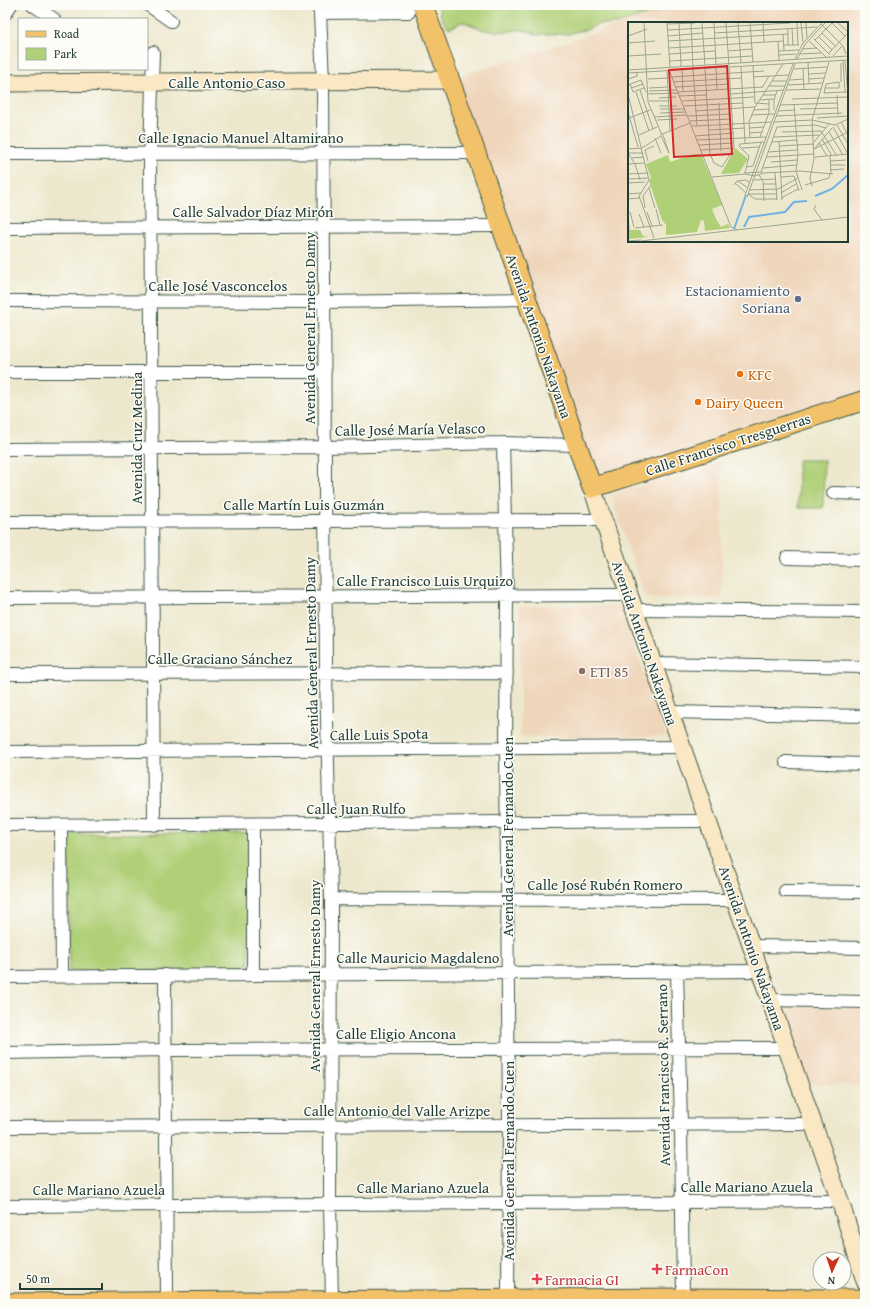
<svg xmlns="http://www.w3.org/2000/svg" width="870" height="1309" font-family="'Gentium Book Plus',serif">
	<rect width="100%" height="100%" fill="#fdfcf7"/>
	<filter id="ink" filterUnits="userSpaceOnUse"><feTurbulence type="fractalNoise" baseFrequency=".025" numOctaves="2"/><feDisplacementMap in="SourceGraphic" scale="8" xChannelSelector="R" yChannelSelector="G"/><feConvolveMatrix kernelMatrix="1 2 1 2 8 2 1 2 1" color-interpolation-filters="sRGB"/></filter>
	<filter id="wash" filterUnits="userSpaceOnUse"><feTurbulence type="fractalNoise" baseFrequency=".012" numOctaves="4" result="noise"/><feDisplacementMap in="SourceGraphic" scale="16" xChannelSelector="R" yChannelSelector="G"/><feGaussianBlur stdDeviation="0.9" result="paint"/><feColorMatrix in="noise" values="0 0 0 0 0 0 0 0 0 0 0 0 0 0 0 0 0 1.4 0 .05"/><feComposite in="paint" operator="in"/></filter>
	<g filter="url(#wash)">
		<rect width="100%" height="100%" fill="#ede8cd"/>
		<path fill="#efd6bb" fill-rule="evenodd" d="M680,5H865V402L592,488L449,80ZM629,23H847V241H629Z
			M722,460V599L645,598L611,495Z
			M520,606H620L667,736L520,737Z
			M781,1005L865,1008V1086L806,1083Z"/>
		<path fill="#b0d078" stroke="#688656" d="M438,5H678L617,24H599L586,30L578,31L569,34H547L538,35L529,31L516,30L507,32L484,30L467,23L462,22L450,28C442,25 440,13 438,5Z
			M798,460H824L823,508H798Z
			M248,833L249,970L69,971L68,834Z"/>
	</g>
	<g filter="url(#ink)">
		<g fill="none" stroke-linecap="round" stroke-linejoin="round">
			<defs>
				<path id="street" d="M33,5L54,19
					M148,5L171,21
					M317,5L320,13L323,81L326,674L331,899L330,1204L332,1300
					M320,13L409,12
					M5,14L11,5
					M153,52L150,154L154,825
					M5,154L476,153
					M5,228L502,226
					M5,301L324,302L527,299
					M5,372H325
					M5,449L325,447L503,443
					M833,493L865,494
					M5,522L603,520
					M787,558L865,560
					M5,598L629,595
					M634,610L865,612
					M653,663L865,667
					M5,674L507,673
					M669,712L865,716
					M5,752L682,747
					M786,762L865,764
					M253,824V975
					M5,825L708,821
					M61,825L62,976
					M785,891L865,892
					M331,899L735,900
					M751,946L865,948
					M677,971L681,1124L683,1298
					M165,975L167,1302
					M5,977L760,971
					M770,1000L865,1002
					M5,1053L165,1050L787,1048
					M5,1127L813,1124
					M5,1206L840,1201
					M508,1299L509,1125L506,748L507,595L503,443L576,445"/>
				<path id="secondary" d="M5,83L449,80
					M592,488L840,1201L865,1281"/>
				<path id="primary" d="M423,5L476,153L592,488L865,400
					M5,1303L683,1298L865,1299"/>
			</defs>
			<use href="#street" stroke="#3e574b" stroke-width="14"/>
			<use href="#secondary" stroke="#3e574b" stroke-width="19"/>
			<use href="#primary" stroke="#3e574b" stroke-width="21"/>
			<use href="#street" stroke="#fff" stroke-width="12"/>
			<use href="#secondary" stroke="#fae7c3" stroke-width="17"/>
			<use href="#primary" stroke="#f2c26a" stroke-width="19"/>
		</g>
	</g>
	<circle fill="#5c6f8a" stroke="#fdfcf7" stroke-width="1.5" cx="798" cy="299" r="4"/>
	<g fill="#e8710a" stroke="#fdfcf7" stroke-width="1.5">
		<circle cx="740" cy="374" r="4"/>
		<circle cx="698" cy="402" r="4"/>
	</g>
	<circle fill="#8d6e63" stroke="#fdfcf7" stroke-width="1.5" cx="582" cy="671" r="4"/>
	<g fill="#e0444e" stroke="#fdfcf7" stroke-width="1.5">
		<path d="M655 1263h4v4h4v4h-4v4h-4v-4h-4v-4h4z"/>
		<path d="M535 1273h4v4h4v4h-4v4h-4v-4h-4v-4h4z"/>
	</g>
	<g text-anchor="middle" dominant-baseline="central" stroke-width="3" stroke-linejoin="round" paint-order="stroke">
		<g font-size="15" fill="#1f3d34" stroke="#fdfcf7">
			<text x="227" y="82">Calle Antonio Caso</text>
			<text x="241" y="137">Calle Ignacio Manuel Altamirano</text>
			<text x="253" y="211">Calle Salvador Díaz Mirón</text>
			<text x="218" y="285">Calle José Vasconcelos</text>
			<text transform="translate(309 328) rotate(-90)">Avenida General Ernesto Damy</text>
			<text transform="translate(539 336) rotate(71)">Avenida Antonio Nakayama</text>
			<text transform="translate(410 429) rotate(-1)">Calle José María Velasco</text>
			<text transform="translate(136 438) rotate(-90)">Avenida Cruz Medina</text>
			<text transform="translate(728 444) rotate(-18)">Calle Francisco Tresguerras</text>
			<text x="304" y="504">Calle Martín Luis Guzmán</text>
			<text x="425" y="580">Calle Francisco Luis Urquizo</text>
			<text transform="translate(645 643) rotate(71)">Avenida Antonio Nakayama</text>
			<text transform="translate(311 653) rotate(-91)">Avenida General Ernesto Damy</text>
			<text x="220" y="658">Calle Graciano Sánchez</text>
			<text transform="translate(379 734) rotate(-1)">Calle Luis Spota</text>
			<text x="356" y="808">Calle Juan Rulfo</text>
			<text transform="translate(507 837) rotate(-90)">Avenida General Fernando Cuen</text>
			<text x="605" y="884">Calle José Rubén Romero</text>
			<text transform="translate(752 948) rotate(71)">Avenida Antonio Nakayama</text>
			<text x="418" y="957">Calle Mauricio Magdaleno</text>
			<text transform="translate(314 976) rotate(-90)">Avenida General Ernesto Damy</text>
			<text x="396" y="1033">Calle Eligio Ancona</text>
			<text transform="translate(663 1075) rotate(-91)">Avenida Francisco R. Serrano</text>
			<text x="397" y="1110">Calle Antonio del Valle Arizpe</text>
			<text transform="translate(508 1161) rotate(-90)">Avenida General Fernando Cuen</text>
			<text x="747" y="1186">Calle Mariano Azuela</text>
			<text x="423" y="1187">Calle Mariano Azuela</text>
			<text x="99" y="1189">Calle Mariano Azuela</text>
		</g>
		<g font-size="15" fill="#4e5e75" stroke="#fdfcf7" text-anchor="end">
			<text x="790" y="290">Estacionamiento<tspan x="790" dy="17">Soriana</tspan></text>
		</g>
		<g font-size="15" fill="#c56008" stroke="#fdfcf7" text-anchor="start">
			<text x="748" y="374">KFC</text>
			<text x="706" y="402">Dairy Queen</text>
		</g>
		<g font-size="15" fill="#785e54" stroke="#fdfcf7" text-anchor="start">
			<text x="590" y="671">ETI 85</text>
		</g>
		<g font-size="15" fill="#be3a42" stroke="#fdfcf7" text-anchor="start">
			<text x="665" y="1269">FarmaCon</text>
			<text x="545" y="1279">Farmacia GI</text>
		</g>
	</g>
	<g transform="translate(628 22)">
		<rect width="220" height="220" fill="#ede8cd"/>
		<path d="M107,126L120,137L111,151L93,152ZM66,132H73L94,183L84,187L88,197L93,205L100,202L102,206L77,209L76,199L73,198L69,210L38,213V203L34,198L21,159L23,156L18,142L40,133L42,140ZM0,191L2,208H12L15,214L21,215L0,217Z" fill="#b0d078"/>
		<path fill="none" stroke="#6db3e4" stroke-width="2" d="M187,174L204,167L220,153M116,205L121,195L157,190L166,180L179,179M106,207L118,173"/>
		<path fill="none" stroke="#9ba490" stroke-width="1" d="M16,1L20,80L34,113M39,1L42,45M51,1L53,44M63,1L65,46M74,1L77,43M86,1L88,42M98,1L101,44M110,1L113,41M122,1L125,40M135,1L136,20M169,1L170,23M173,1L175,20M178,1L179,16M204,1L217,14M210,1L220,10M39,2L67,1M193,2L215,24L218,32M164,6L165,23M160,7V23M40,8L162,1M86,11L189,5M194,11L207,24M155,12L156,28M0,14L19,7M40,14L75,11M190,14L204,28M186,17L202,33M180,18L198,35M187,18L204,1M40,19L160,12M150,19L151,39M0,21L27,19M155,23H171M41,26L155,19M174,27L189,26M100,29L124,27M151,29L171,28M201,31L220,11M41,32L87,29M171,32L193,31M151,33L168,32M0,34L33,32M205,34L214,24M167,37L175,21L194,1M169,37L178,21L197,1M42,39L124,34M215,39L217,70M217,39L220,72M180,40L181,62M125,44L127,81L141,82M113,45L117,121M77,46L82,132L86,141L94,145L106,126L101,45M88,46L89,67M175,46L176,67M166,47L199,45M0,48L220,34M39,48L42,109M41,48L62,101M54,48L55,69M0,51L220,38M180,52L198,51M43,55L136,49M125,55L161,53M0,57L9,54V50M20,57L40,56M181,57L196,56M162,58L176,57M144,59H159M45,60L113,56M213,60V41M2,62L5,70L16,66M198,62L196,71L219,70M198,62L211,60M0,63L13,58L18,70M160,63L195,61M141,64H157M48,65L101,62M3,66L15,62M21,66L40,65M134,66L141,54M197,66H211V60M12,68L25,107M158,68L193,67M21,69L49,68M8,70L21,109M50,70L135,65M0,72L13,125M19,72L50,71M103,72L155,68M135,73H148M209,73L210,93M51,74L78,73M31,76L48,75M164,77L220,75M132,78L146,77M21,79H41M54,79L126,75M91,81L93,129M166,82L170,133L168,149L174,168M152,83L209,81M31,84H49M56,84L115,81M32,87H57M172,87L210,86M126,88L141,87M146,88V78L149,69M67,89L127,85M150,89L167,88M0,90L10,125M32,91L58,90M123,93L146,92M60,94L103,92M148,94L214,91M26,95L59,93M1,96L22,88M189,96L220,94M29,98L49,97M62,99L103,97M146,100L184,98L207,103L220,97M213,100L220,113M209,103L220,122M64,104H69L65,47M69,104L143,100M205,105L220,132M121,106L136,105M81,108L117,106M154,110L193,109L209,134M201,110L215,133M122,111L134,110M11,113L29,105M32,113L62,101L103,205L109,208M67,114L105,111M122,115L121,100L127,85L155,42M132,115L141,91V77M146,115L191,113M27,116L33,131M194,117L204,134M69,118L138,115M151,119L154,178M144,120L169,118M186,120L201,102M191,121L199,134M71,123L105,121M152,124L186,122M13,126L21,158L11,174L26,216M114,126L131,125M187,126L204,106M0,127L14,126L33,114L41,131L35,113M186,127L220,110M73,128L106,126M140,130L169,128M0,131L7,142L12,158M1,131H15M202,134L203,152M139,135L186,132M187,135L220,132M4,136L16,135M20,139L17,128L26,124M202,139L218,138M143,140L169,138M0,142L17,141M202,143H217M118,145L125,144L133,120M135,146L168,143M202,148L216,147M133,150L149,105L187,103L198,106M147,150L149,178M116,151L135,150M117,151L121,134L111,124L112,122L136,120M0,152L20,151M131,153L135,159L136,179M84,155L117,152L127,154L136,151L172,149L205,152M153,155L166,154L171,169M0,157L21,156M125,158L148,157M110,159L120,166M0,161L17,160M107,161L118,171M135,162H148M106,163L109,159L118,158L122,161M177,163L201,156L202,152M184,164L182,156L186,137L184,98L201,40M21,166L27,186M121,168L150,167L170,156M153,171L168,162M0,172L13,171M120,172L127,177H149M120,172H148M117,173L165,42M119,175L167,42M153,176L170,167M0,177L12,176M188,183L186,187L194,198M17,186L15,174L23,163M28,187L32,203M2,190L6,205M19,190L24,204M11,192L16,205M7,206L35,203M0,219L13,218M13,219L220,195"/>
		<path fill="#d62828" fill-opacity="0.15" stroke="#d62828" stroke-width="2" d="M99,44L104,132L46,135L41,48Z"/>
		<rect width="220" height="220" fill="none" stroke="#1f3d34" stroke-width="2"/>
	</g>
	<rect width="870" height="1309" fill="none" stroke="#fdfcf7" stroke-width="20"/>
	<rect x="18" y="18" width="130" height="52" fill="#fdfcf7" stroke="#a4b0a9"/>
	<rect x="26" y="31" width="20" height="6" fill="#f2c26a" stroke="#a4b0a9"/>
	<text x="54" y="38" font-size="12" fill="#1f3d34">Road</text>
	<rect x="26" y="48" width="20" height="12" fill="#b0d078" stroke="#a4b0a9"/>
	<text x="54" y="58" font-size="12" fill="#1f3d34">Park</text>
	<g transform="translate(832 1271) rotate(183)"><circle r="19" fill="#fdfcf7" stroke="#a4b0a9"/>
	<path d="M0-3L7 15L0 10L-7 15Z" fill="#c8321e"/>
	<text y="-6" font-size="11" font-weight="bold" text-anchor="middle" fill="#1f3d34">N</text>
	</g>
	<path d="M20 1283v6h82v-6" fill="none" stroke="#1f3d34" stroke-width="2"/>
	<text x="26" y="1283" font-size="12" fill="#1f3d34" stroke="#fdfcf7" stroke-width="3" paint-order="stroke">50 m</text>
</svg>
